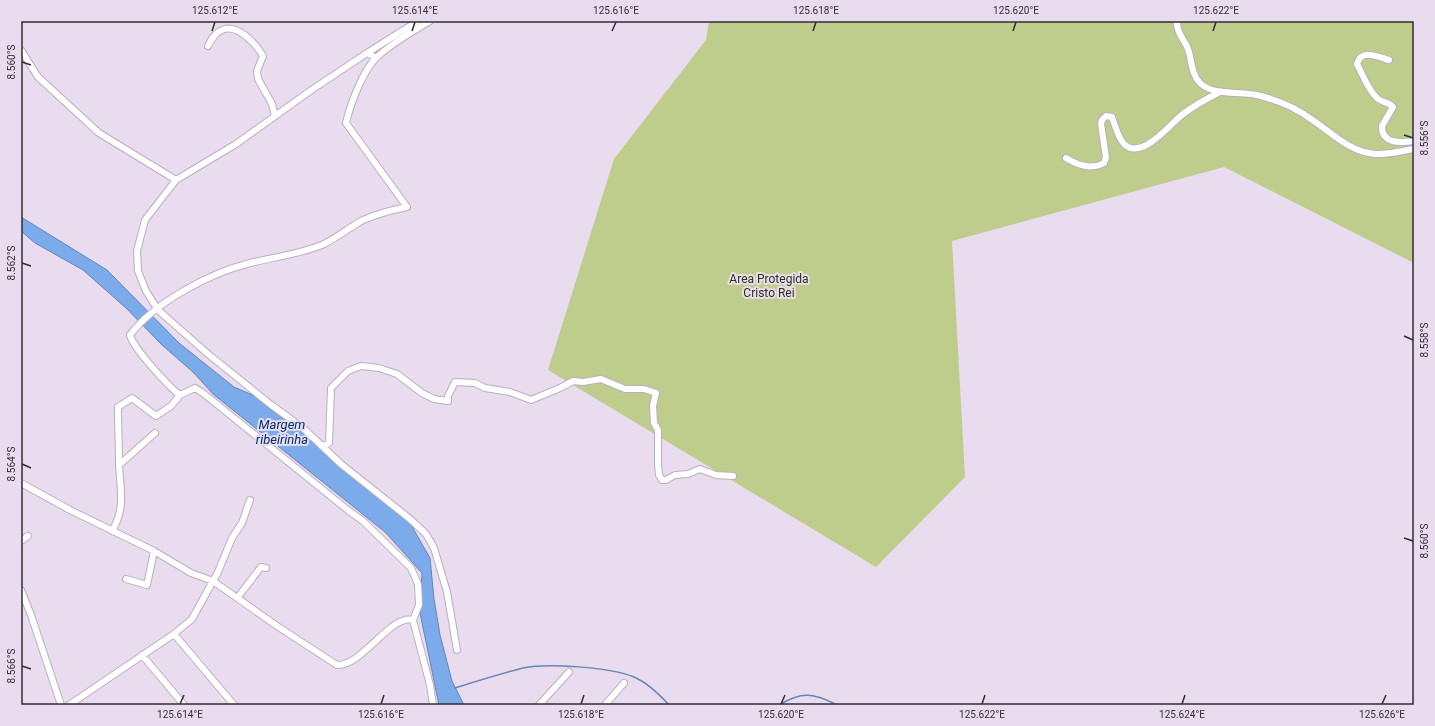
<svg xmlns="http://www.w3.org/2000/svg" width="1435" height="726" font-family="Roboto,sans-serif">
	<rect width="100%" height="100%" fill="#e9dcee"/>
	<path fill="#bfcd8c" d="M709,21H1414V263L1224,167L952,241L965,477L876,567L548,370L614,159L706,40Z"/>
	<path fill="#7babea" stroke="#6585b3" d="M21,217L107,270L179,343L234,387L257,397L286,417L345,471L385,501L410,523L430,558L434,599L440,635L452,681L464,705H439L420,613L422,573L385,532L213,394L193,372L162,345L126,308L83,270L35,243L21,231Z"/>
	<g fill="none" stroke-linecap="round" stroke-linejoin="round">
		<path stroke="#6585b3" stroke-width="1.5" d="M455,688C477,681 500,674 523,668C547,663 610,667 634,677C648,683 659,694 669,705
			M779,705C802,691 814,693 837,705"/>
		<defs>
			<path id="street" d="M1177,21C1176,32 1184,39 1188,49C1192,60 1191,74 1200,83C1214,97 1242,90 1261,96C1279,101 1296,108 1311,119C1331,132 1349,152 1375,154C1387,155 1401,151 1414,149
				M208,46C211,40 214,34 220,31C236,21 256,44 263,56L257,71L258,79L272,104L275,116
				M21,50L38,77L99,133L176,180L145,220L137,251L138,271L146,291L158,310L208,354L270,404L303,428L341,464L410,519L426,534L434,548L447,592L457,650
				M367,53L418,21
				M1389,60C1378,57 1361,48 1357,64C1363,75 1368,90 1377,98C1382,103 1389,102 1393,107L1382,126C1381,144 1401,143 1414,141
				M1066,158C1077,165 1092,170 1104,163L1106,158L1101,124L1102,120L1106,116L1112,117C1115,125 1118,139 1125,145C1143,160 1171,123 1183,114C1194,106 1206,99 1218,93
				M176,180L236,144L310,91L367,53L376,58
				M180,395C169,387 133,348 130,335C155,302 210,273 250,263C275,257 301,254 324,244C338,237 350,227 363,220C377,214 392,210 407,207L346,123C350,105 363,70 377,57C393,42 412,32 430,21
				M323,446L329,443L331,388L348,371L361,366L379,368L397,374L422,393L434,399L448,401V396L455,382L475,383L485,388L510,392L531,400L560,388L573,381L583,382L601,379L625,389H644L656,393L653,406L654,423L658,430V464L659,475L662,480H666L675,475L688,474L700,469L716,475L733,476
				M119,465L155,433
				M21,483L70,510L154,551L191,573L213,581L277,626L337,665C363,666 391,613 413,620
				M112,531C126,508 120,488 119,464C119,445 118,426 118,407L132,398L156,416L171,406L180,395L195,388L203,393L349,511L363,521L411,568L418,584L419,605L413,620L430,685L433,705
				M21,541L28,536
				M126,579L147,585L154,551
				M21,590L31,615L61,705
				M238,597L261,567L266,568
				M174,634L234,705
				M142,655L184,705
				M69,705L174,634L192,619L218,572L232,538L242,523L250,500
				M539,705L569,672
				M605,705L624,683"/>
		</defs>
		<use href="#street" stroke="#bbaec0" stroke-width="8"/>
		<use href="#street" stroke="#fff" stroke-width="6"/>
	</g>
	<path fill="none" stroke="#322d34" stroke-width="1.5" d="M212,31L215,22M412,31L415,22M612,31L616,22M813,31L816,22M1013,31L1016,22M1213,31L1216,22M22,62L31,65M1404,135L1413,138M22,263L31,266M1404,336L1413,340M22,464L31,468M1404,538L1413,541M22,666L31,669M180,704L184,695M381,704L384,695M581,704L584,695M781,704L785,695M982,704L985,695M1182,704L1185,695M1382,704L1386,695"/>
	<g text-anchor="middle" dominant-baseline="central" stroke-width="4" stroke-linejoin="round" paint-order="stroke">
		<g font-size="12" fill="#2d3311" stroke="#e9dcee">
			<text x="769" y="279">Area Protegida<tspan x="769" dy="14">Cristo Rei</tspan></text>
		</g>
		<g font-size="13" font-style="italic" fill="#01326a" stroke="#e9dcee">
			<text x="282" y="424">Margem<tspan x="282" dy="15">ribeirinha</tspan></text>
		</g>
	</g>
	<rect width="1435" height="726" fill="none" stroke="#e9dcee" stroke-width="44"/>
	<rect x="22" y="22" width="1391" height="682" fill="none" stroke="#322d34" stroke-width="1.5"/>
	<g font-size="10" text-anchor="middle" fill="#322d34">
		<text x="215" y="14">125.612°E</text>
		<text x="415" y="14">125.614°E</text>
		<text x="616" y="14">125.616°E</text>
		<text x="816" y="14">125.618°E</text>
		<text x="1016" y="14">125.620°E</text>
		<text x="1216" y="14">125.622°E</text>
		<text transform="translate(11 62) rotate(-90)" y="4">8.560°S</text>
		<text transform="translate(1424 138) rotate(-90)" y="4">8.556°S</text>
		<text transform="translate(11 263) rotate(-90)" y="4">8.562°S</text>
		<text transform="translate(1424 340) rotate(-90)" y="4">8.558°S</text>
		<text transform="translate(11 464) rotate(-90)" y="4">8.564°S</text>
		<text transform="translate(1424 541) rotate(-90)" y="4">8.560°S</text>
		<text transform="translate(11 666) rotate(-90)" y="4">8.566°S</text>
		<text x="180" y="718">125.614°E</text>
		<text x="381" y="718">125.616°E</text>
		<text x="581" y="718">125.618°E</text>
		<text x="781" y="718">125.620°E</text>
		<text x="982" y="718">125.622°E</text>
		<text x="1182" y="718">125.624°E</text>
		<text x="1382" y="718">125.626°E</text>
	</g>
</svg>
